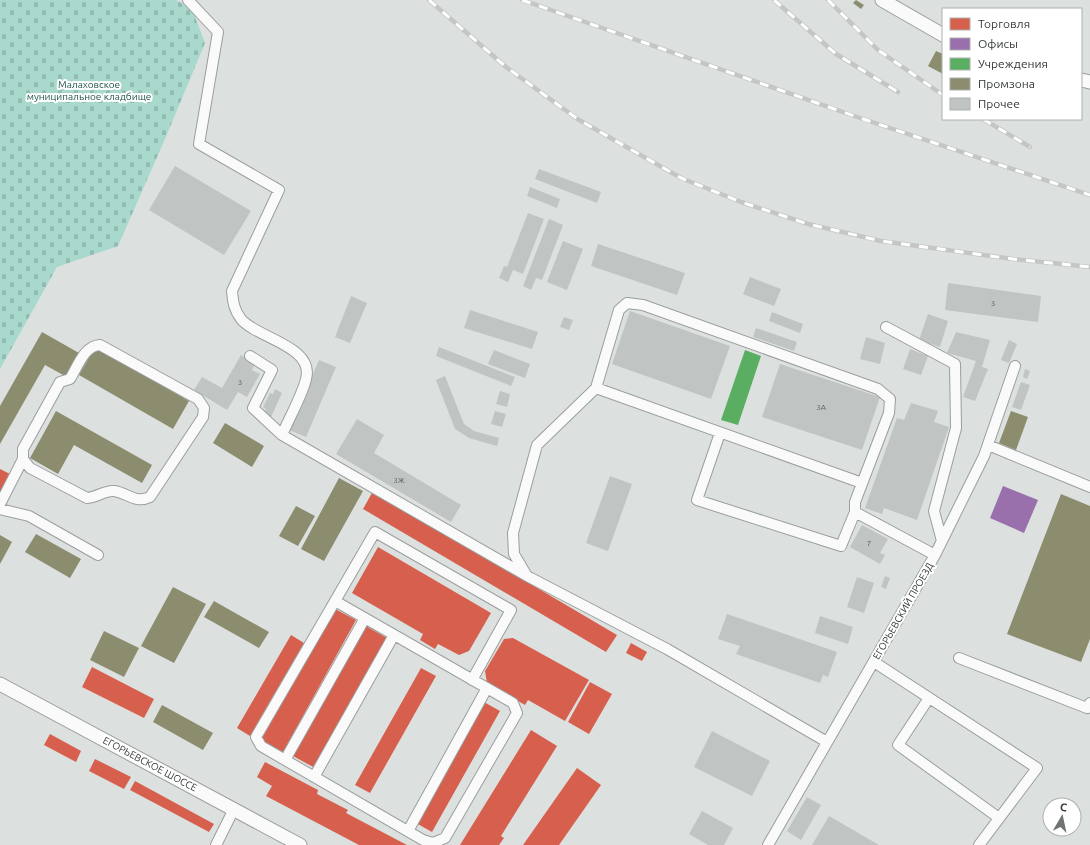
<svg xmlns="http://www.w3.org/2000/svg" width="1090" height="845" font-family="Ubuntu,sans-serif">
	<defs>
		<pattern id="cemetery-stones" width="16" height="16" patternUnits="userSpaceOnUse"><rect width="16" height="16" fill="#a9d9cd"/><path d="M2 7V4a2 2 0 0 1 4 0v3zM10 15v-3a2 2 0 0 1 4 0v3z" fill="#92bbb1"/></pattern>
	</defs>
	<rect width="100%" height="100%" fill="#dce1e0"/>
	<path fill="url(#cemetery-stones)" d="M0,0H176L192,9L205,43L165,139L118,246L57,267L0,369Z"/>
	<path fill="#d6604d" d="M0,469L12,475L0,499Z
		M373,491L617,635L606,652L363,509Z
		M378,547L491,613L469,651L459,655L438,644L435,649L420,640L423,634L352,593Z
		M335,609L356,620L283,752L261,740Z
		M366,626L387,638L315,768L293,756Z
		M291,635L304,643L250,736L237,728Z
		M513,638L589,680L565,721L528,700L525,705L487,683L485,671L504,639Z
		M631,643L647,652L642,661L626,653Z
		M92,667L154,699L144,718L82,687Z
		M421,668L436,676L370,793L355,785Z
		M590,682L612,694L589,734L568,722Z
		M484,702L500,711L432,832L416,823Z
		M531,730L557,746L501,836L504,838L499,845H460Z
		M50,734L81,751L76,762L44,745Z
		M95,759L131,777L124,789L89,771Z
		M265,762L318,790L317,794L348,810L346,813L407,845H359L266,796L272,786L257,777Z
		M577,768L601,785L559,845H523Z
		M135,781L214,824L209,832L130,790Z"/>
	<path fill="#9970ab" d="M1003,486L1038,500L1024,533L990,518Z"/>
	<path fill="#5aae61" d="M745,350L761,356L738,425L721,420Z"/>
	<path fill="#8c8c6e" d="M856,0L864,5L861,9L853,3Z
		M936,51L943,54V74L928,66Z
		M42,332L79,353L65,376L45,365L0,444V406Z
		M95,347L189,401L173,429L79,375Z
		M56,411L152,465L142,483L74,445L58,474L30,458Z
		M1011,411L1028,417L1016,450L999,443Z
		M225,423L264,446L252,467L213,443Z
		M339,478L363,491L324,561L301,549Z
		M1061,494L1090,506V639L1081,662L1007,634Z
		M296,506L315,516L298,546L279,536Z
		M36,534L81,559L70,578L25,552Z
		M0,535L12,542L0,564Z
		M173,587L206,604L174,663L141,646Z
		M214,601L269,632L259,648L204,617Z
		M104,631L139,648L124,677L90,660Z
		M162,705L213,733L203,750L153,722Z"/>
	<path fill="#c0c4c3" d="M175,166L251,211L224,255L149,210Z
		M539,169L601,192L597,203L535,179Z
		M530,187L560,199L557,208L527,196Z
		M528,213L544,219L523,274L513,270L508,282L499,278L504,266L507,267Z
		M549,219L563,225L542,280L536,278L531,290L523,286Z
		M563,241L583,249L567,290L547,282Z
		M598,244L685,273L677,295L591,266Z
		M750,277L781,289L774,306L743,294Z
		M948,283L1041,296L1038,322L945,310Z
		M351,296L367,303L350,343L335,337Z
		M470,310L538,332L532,349L464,328Z
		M630,311L730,346L711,399L612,364Z
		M772,312L803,324L800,333L769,321Z
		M928,314L948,321L940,347L919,340Z
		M564,317L573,320L569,330L560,327Z
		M756,328L797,342L794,351L753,337Z
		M956,332L990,340L982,367L988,369L975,401L963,397L976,361L947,353Z
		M866,337L885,343L880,364L860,359Z
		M1009,340L1017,344L1009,363L1001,360Z
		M439,347L515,377L511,386L436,356Z
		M910,349L928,356L921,375L903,369Z
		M494,350L530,364L525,378L488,364Z
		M241,355L255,364L252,370L260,374L247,397L238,392L227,410L194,390L202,377L222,388Z
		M319,360L336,367L306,437L289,430Z
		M780,364L880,397L862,450L762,417Z
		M1025,369L1030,371L1027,379L1023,377Z
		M445,376L464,424L474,431L499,438L497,446L469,438L455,429L436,380Z
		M1021,382L1030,385L1021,410L1012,407Z
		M275,389L282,393L271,417L263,414L266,409L263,407L270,393L273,394Z
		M500,391L510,394L507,407L496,404Z
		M911,403L938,411L934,422L949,427L917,520L884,508L882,514L865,508L897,418L904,420Z
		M495,411L506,414L502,427L491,424Z
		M357,419L384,435L374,453L461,505L451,522L336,454Z
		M610,476L632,484L608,551L586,543Z
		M862,525L888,539L880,553L885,555L880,564L850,547Z
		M885,576L890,578L886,589L881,587Z
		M857,577L874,583L864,613L847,607Z
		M727,614L837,652L828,677L823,675L820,683L736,654L740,646L718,639Z
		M820,616L853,627L848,644L815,633Z
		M712,731L770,761L752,796L694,767Z
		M807,797L821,805L801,840L787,831Z
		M702,811L733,828L724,845H708L689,834Z
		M829,816L879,845H812Z"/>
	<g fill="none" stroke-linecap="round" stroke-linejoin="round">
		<defs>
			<path id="minor" d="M188,0L218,32L199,144L279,190L232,291C233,302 234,310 241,319C256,338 315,346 306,379C302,396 289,418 282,435
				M886,327L955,364L956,428L934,511L942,541
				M100,345L198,399L204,408L203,417L150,497C135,504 128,493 114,491C105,490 98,497 87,498L30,468L23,459V449L60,382L70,379C78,366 84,346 100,345Z
				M250,356L272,370L253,408L282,435L527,576L667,649L827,742
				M596,388L862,483
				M988,445L1090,487
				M0,504L23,459
				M0,509L29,516L98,555
				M855,512L935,555
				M527,576L514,554L513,533L537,445L596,388L619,310L627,303L643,305L878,389L890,399L889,413L855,502V512L841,546L697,500L720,433
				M335,601L513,703L517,713L445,838L433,843L423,840L261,746L256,737Z
				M335,601L375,532L511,610L472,680
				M959,658L1087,708L1090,703
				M874,662L1037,768L979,845
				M929,698L898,745L999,818
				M285,760L365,618
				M314,777L394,635
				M408,831L487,688
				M216,845L234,809
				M768,845L935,555L984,456L1015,366"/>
			<path id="major" d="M882,0L943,35
				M1081,80L1090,82
				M0,684L300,845"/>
		</defs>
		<use href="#minor" stroke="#9a9e9d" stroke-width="12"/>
		<use href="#major" stroke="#9a9e9d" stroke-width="15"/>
		<use href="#minor" stroke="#fafafa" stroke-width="10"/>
		<use href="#major" stroke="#fafafa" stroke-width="13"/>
		<defs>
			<path id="rail" d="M429,0L506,67L579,120L681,178L741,202L808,224L881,241L1013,259L1090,267
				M522,0L863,119L1090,195
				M774,0L836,54L898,92
				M828,0L878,50L943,95
				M983,119L1030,147"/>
		</defs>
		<use href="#rail" stroke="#c4c6c6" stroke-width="4.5"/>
		<use href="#rail" stroke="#fff" stroke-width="3" stroke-dasharray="9" stroke-linecap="butt"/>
	</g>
	<g text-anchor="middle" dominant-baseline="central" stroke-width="4" stroke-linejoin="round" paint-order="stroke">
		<g font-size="8" fill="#575c5b">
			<text x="993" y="303">3</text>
			<text x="240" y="382">3</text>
			<text x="821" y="407">3А</text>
			<text x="399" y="480">3Ж</text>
			<text x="869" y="543">7</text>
		</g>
		<g font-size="10" fill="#1c5247" stroke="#fff">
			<text x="89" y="84">Малаховское<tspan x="89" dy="12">муниципальное кладбище</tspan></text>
		</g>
		<g font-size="10" fill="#343938" stroke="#fff">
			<text transform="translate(903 611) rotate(-60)">ЕГОРЬЕВСКИЙ ПРОЕЗД</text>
			<text transform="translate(150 764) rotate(28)">ЕГОРЬЕВСКОЕ ШОССЕ</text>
		</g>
	</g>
	<rect x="942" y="8" width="140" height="112" fill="#ffffff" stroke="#aeb0af"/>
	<rect x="950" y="18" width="20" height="12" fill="#d6604d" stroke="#aeb0af"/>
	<text x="978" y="28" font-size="12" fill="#343938">Торговля</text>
	<rect x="950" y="38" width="20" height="12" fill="#9970ab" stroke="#aeb0af"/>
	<text x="978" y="48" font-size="12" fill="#343938">Офисы</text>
	<rect x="950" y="58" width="20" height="12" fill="#5aae61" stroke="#aeb0af"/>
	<text x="978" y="68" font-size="12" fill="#343938">Учреждения</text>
	<rect x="950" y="78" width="20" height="12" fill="#8c8c6e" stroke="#aeb0af"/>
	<text x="978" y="88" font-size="12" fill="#343938">Промзона</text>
	<rect x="950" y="98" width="20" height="12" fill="#c0c4c3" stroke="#aeb0af"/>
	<text x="978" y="108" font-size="12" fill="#343938">Прочее</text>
	<g transform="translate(1062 817) rotate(9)"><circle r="19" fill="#ffffff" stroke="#aeb0af"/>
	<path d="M0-3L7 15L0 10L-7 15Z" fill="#6f7473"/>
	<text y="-6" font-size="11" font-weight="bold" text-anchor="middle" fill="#343938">С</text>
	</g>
</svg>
